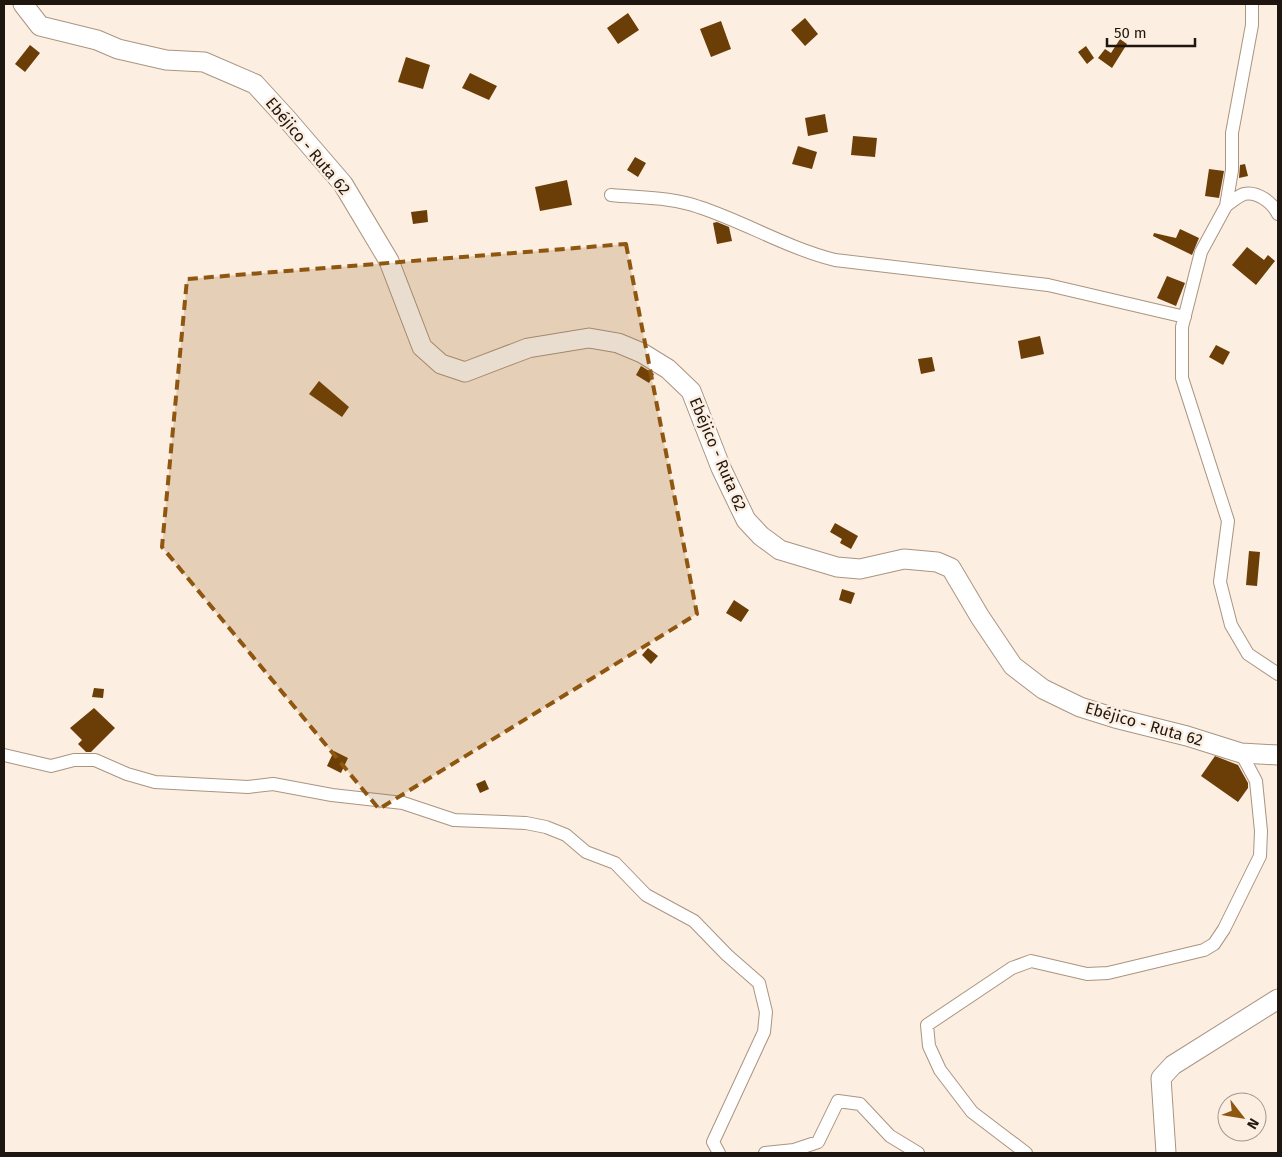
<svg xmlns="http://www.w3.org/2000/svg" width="1282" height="1157" font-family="'Fira Sans',sans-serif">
	<rect width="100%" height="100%" fill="#fceee1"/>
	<path fill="#6a3e06" d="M628,13L639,30L618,44L607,28Z
		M805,18L818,34L805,46L791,30Z
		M721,21L731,49L711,57L700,29Z
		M1120,39L1127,44L1112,68L1098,58L1105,49L1111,53Z
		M30,45L40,53L25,72L15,64Z
		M1086,46L1094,58L1087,64L1078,52Z
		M406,57L430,65L423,89L398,82Z
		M470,73L497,86L489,100L462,88Z
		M825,114L828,132L808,136L805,118Z
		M853,136L877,138L875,157L851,155Z
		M798,146L817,152L812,169L792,164Z
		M635,157L646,163L638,177L627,170Z
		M1245,164L1248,176L1239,178L1240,165Z
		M1209,169L1224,171L1219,198L1205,196Z
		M567,180L572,205L540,211L535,187Z
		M427,210L428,222L413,224L411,212Z
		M717,222L729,227L732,241L717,244L713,223Z
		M1180,229L1199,238L1192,255L1153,236L1154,233L1176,238Z
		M1247,247L1264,260L1268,255L1275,261L1256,285L1232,265Z
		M1167,276L1185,283L1176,306L1157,298Z
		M1040,336L1044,354L1021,359L1018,341Z
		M1216,345L1230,352L1223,365L1209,357Z
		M932,357L935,371L921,374L918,359Z
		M641,366L654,374L649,383L636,375Z
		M319,381L349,407L342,417L309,394Z
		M835,523L858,536L851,549L840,543L842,539L830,532Z
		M1249,551L1260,552L1257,586L1246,585Z
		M842,589L855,593L851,604L839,600Z
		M734,600L749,610L741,622L726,613Z
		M648,648L658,656L651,664L642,655Z
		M94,688L104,689L103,698L92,697Z
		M94,708L115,728L91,752H86L78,744L82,740L70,728Z
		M334,751L348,758L341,773L327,766Z
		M1215,756L1238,765L1248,783V788L1238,802L1201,776Z
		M485,780L489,789L480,793L476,784Z"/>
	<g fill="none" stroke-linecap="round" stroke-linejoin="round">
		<defs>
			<path id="street" d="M1252,4V25L1232,133V170L1226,206L1201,252L1182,327V378L1228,521L1220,582L1231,625L1248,654L1278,674
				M611,195C640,198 672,197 699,207C745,222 787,248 835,260L1048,285L1185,317
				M1226,206C1231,202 1238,196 1244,194C1257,191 1272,202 1278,214
				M4,755L51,766L74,760H95L127,774L155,782L248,787L273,784L332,795L403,803L454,820L526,823L546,827L566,835L586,852L615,863L646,895L694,921L727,955L759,983L766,1012L764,1032L713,1142L719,1153
				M765,1153L794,1150L818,1142L838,1101L860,1104L890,1136L918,1153
				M1026,1153L972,1112L940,1070L929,1046L927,1025L1012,968L1031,961L1087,974L1108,973L1204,950L1214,944L1224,929L1260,856L1261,831L1256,781L1241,753"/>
			<path id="secondary" d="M23,4L40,26L97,40L118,49L166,60L204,62L255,84L287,119L343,184L389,261L422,347L441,364L465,372L528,348L589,338L618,343L642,353L668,369L691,391L721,468L746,520L761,536L780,550L837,567L860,569L904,559L937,562L951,568L980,617L1013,666L1043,689L1080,707L1115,718L1187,736L1241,753L1278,755
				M1166,1153L1161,1078L1173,1065L1278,999"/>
		</defs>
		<use href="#street" stroke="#aa9581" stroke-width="14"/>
		<use href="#secondary" stroke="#aa9581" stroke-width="21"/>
		<use href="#street" stroke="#fff" stroke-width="12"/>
		<use href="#secondary" stroke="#fff" stroke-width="19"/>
	</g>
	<path fill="#8f5610" fill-opacity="0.2" stroke="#8f5610" stroke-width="4" stroke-dasharray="10 6" stroke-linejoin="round" d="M626,244L697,614L379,809L162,547L187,279Z"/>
	<g text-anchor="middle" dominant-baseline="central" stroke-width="5" stroke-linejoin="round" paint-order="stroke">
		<g font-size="16" fill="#1f170f" stroke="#fceee1">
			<text transform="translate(308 146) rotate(50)">Ebéjico - Ruta 62</text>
			<text transform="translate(718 454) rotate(67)">Ebéjico - Ruta 62</text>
			<text transform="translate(1144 724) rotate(16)">Ebéjico - Ruta 62</text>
		</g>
	</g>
	<rect width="1282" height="1157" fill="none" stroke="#1f170f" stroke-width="10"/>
	<g transform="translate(1242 1117) rotate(121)"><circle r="24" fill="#fceee1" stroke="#a4988d"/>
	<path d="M0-4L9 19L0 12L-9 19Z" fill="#8f5610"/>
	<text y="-8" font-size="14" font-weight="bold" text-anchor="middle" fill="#1f170f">N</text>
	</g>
	<path d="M1107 38v8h88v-8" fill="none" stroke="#1f170f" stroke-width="2.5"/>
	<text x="1114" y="38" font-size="15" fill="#1f170f" stroke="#fceee1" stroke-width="4" paint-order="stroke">50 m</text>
</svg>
